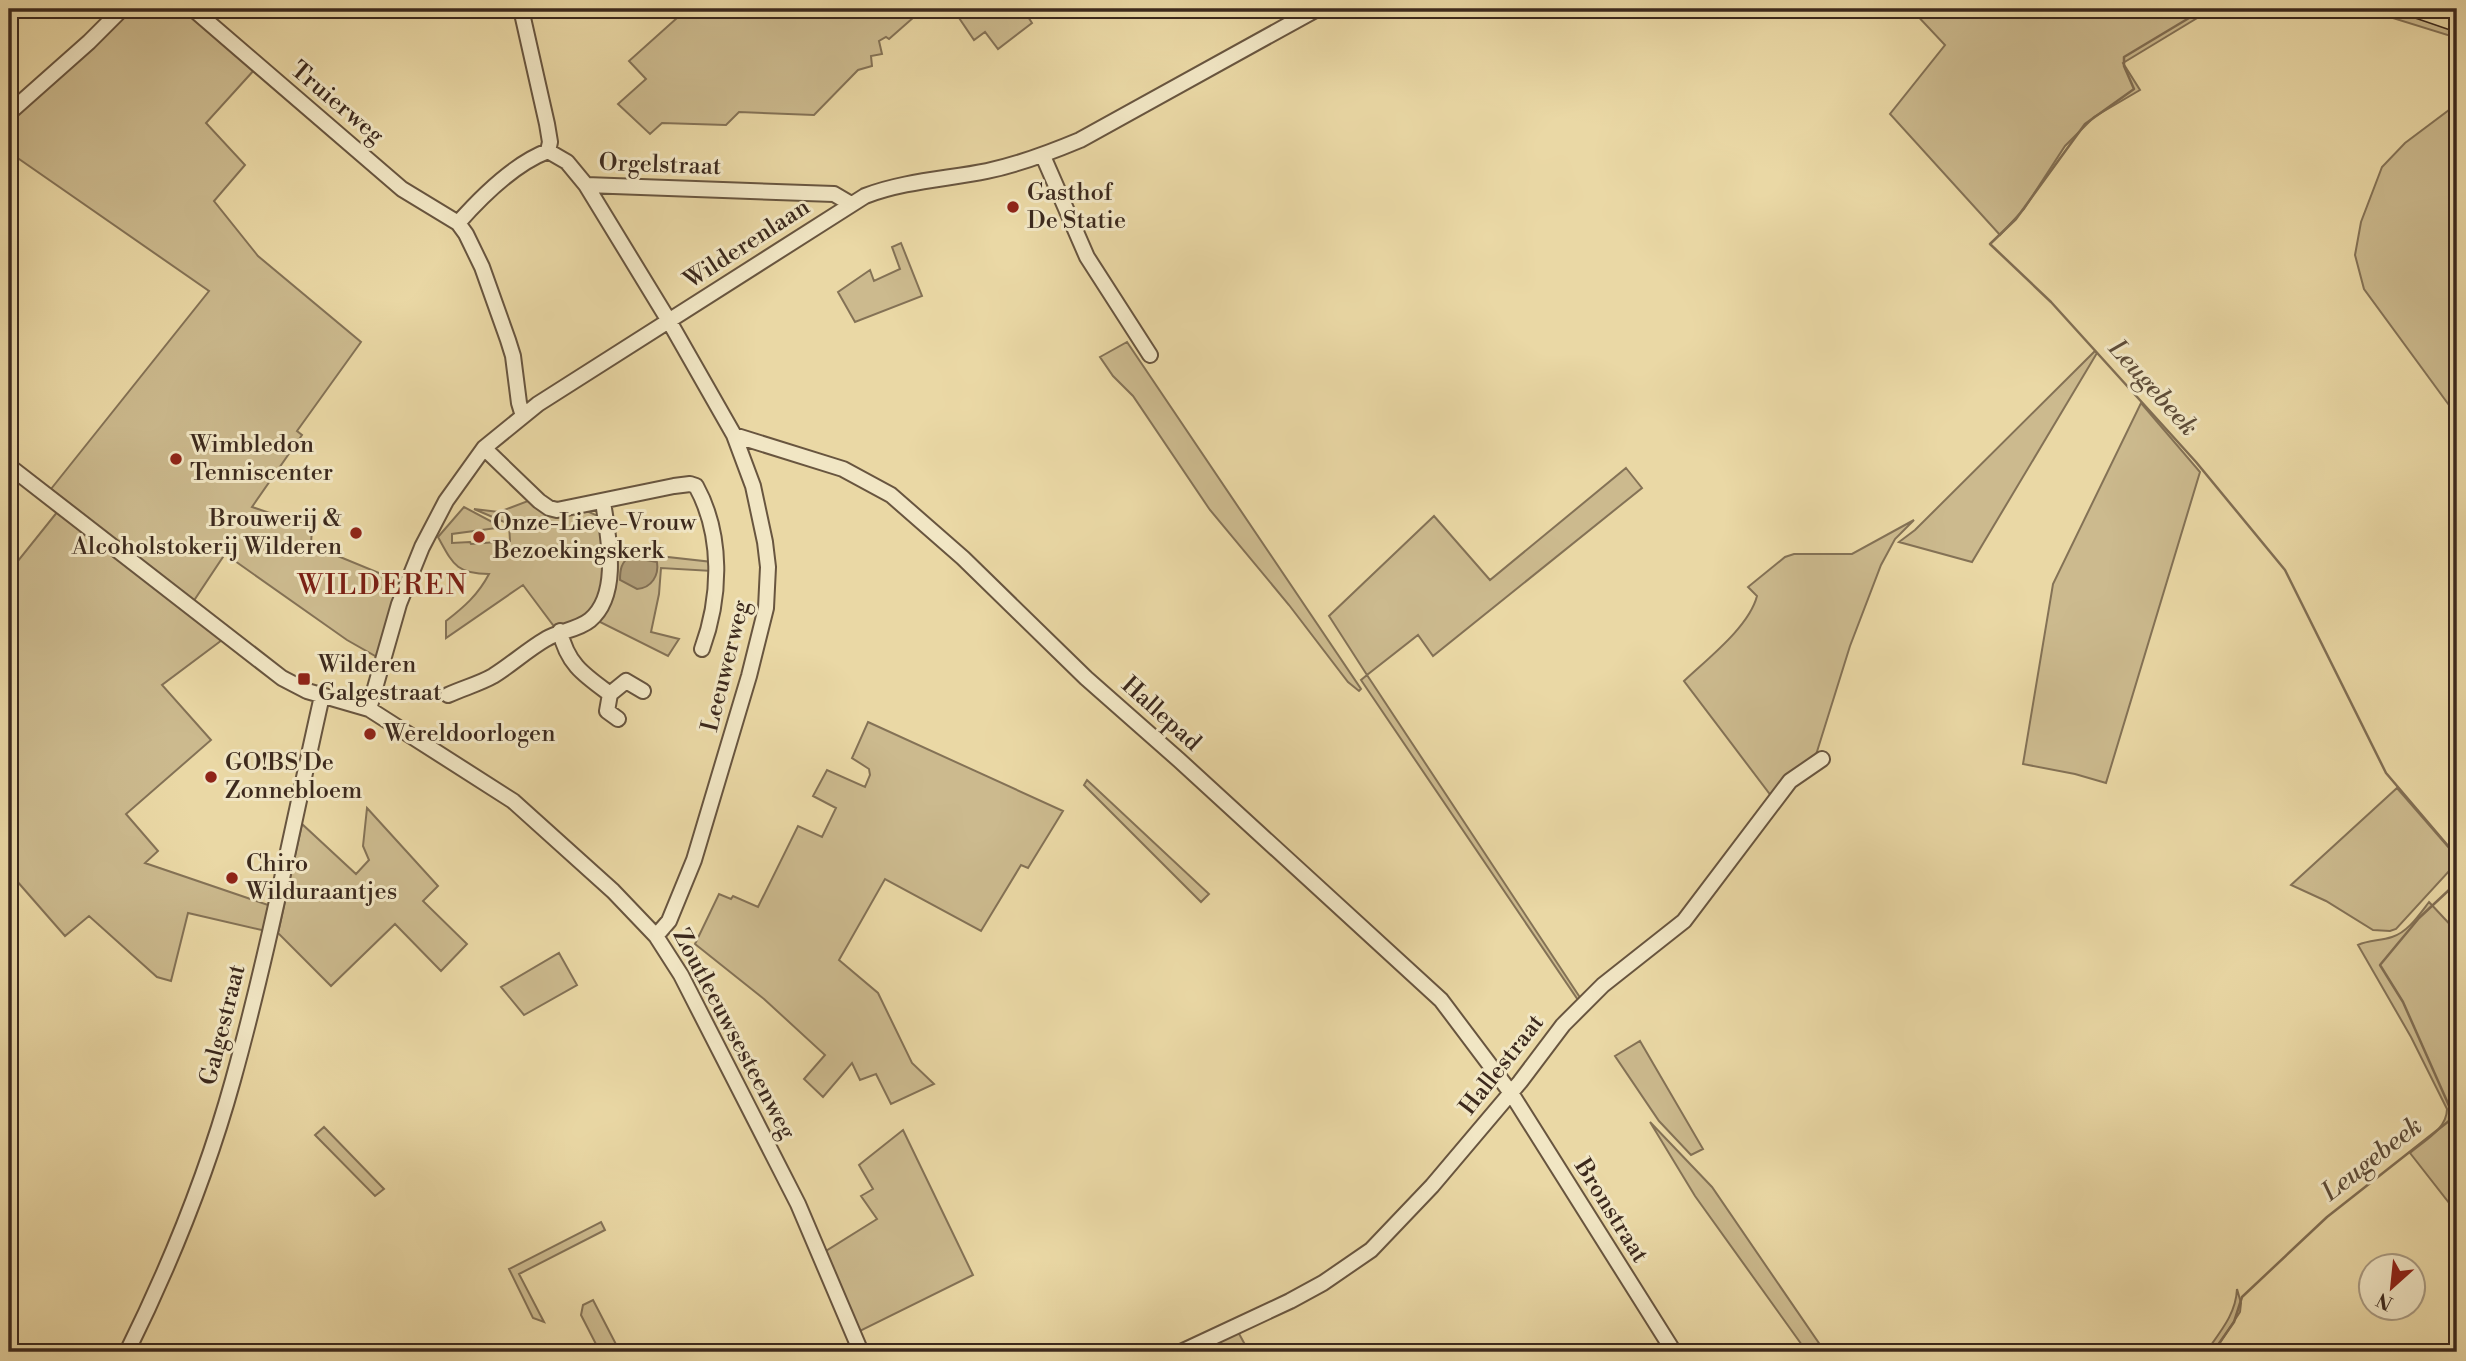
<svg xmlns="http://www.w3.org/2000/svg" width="2466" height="1361" font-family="'Libre Bodoni',serif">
	<rect width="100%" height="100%" fill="#ead8a5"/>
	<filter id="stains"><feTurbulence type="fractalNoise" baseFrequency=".00286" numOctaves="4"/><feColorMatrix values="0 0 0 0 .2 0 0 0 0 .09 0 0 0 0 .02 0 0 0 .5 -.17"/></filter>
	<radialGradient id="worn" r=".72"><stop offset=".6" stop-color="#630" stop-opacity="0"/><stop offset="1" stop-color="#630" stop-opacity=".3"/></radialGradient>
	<path fill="#ccba8e" stroke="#847256" stroke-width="2" d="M128,9H184L255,69L206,123L245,165L214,201L258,256L361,342L297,431L302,435L252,507L312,527L311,545L401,582L377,657L347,640L225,554L193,602L51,489L209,291L9,152V118Z
		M687,9H905L914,17L889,39L886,37L879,41L882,54L871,56L872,66L858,70L814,115L739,112L726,125L662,123L650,134L618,104L646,79L629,61Z
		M953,9H1023L1032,23L998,49L985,32L974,40Z
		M1911,9H2212L2123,63L2140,90L2094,117L2065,146L2024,209L2000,235L1890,114L1945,45Z
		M2364,9H2392L2457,30V38Z
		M2457,104V416L2364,289L2355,255L2361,222L2382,167L2405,143Z
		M901,243L922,296L855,322L838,292L870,270L874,281L900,269L892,247Z
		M1127,342L1361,689L1359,691L1348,682L1289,605L1210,510L1133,396L1113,376L1100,357Z
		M2095,351L2097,353L1972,562L1899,542L1915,530Z
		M2141,403L2200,472L2106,783L2075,774L2023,764L2053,584Z
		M1626,468L1642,488L1433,656L1418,635L1367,675L1581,999L1578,1000L1361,680L1367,675L1329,616L1434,516L1490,580Z
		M533,499L562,516L587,511L598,516C608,541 608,604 582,619C575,624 564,626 556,629L523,585L446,638V621C464,607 478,595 489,574C456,574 453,564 438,537L464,507L496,524L497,528L452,534V543L470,542L471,544L510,541L509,524L474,509L499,512Z
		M58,511L222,640L162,685L211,740L126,814L158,851L145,863L271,906L266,931L188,913L171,981L157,977L89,916L65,936L9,872V572Z
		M1914,520L1895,539L1881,565L1850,646L1815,758L1772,797L1684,681C1707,659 1749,627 1757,596L1748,587L1785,557L1794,554H1852Z
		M614,551L712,562V571L661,568L659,594L651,632L679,639L668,656L596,620Z
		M868,722L1063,811L1028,868L1021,865L981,931L885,879L839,960L878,993L912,1063L934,1084L891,1104L876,1074L860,1080L852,1063L823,1097L804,1079L825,1055L764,999L695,944L719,894L731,899L733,896L758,907L798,826L822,837L836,808L813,796L827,770L865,787L870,775L869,769L852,758Z
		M1087,780L1209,894L1201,902L1084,785Z
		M2397,788L2450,849L2457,832V856L2451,869L2396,929L2390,931L2373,930L2326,901L2291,885Z
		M367,808L438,886L423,901L467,944L441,971L395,924L331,986L278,933L302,824L356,874L369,860L363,846Z
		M2429,902L2457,932V1213L2410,1153C2424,1141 2447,1129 2447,1109L2411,1037L2358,945C2369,940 2380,941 2392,937C2408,932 2419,915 2429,902Z
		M559,953L577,985L524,1015L501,987Z
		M1640,1041L1703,1149L1691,1155L1659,1121L1615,1056Z
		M1650,1122L1712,1187L1825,1352H1807L1695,1196Z
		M324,1127L384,1189L375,1196L315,1135Z
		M903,1130L973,1275L860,1331L826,1251L877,1219L861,1196L873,1189L859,1165Z
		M601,1222L605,1230L519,1274L544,1322L533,1318L509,1269Z
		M2237,1289L2241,1303L2240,1312L2214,1352H2206C2220,1332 2236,1314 2237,1289Z
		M593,1300L620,1352H600L581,1315L583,1305Z
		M1237,1330L1249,1352H1200L1203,1347Z"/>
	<path fill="#af9c77" stroke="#816e53" stroke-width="2" d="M630,557L657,562C659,575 652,588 637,589L620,580C620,570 621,562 630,557Z"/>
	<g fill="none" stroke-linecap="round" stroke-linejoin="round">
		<path stroke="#816e53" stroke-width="2.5" d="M2204,9L2124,57V66L2134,89L2085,124L2016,219L1990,244L2051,302L2196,462L2285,570L2386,773L2455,854
			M2213,1352L2234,1322L2242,1297L2327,1217L2454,1117L2403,1002L2380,965L2419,918L2449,890L2457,876"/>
		<defs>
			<path id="minor" d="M193,9L402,189L458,223L466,234L482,267L508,340L513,356L519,403L523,416
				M521,9L547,124L550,142L548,151
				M1287,9L1294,21
				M9,113L89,42L122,9
				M1043,156L1087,257L1150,355
				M586,185L834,194L851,204
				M458,223C481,197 516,163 548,151L567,162L586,185L669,321L734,435L753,486L765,542L768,567L766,608L749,676L694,860L669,921L656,936
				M734,435L843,469L891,495L963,558L1086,678L1179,760L1441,1000L1511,1093L1674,1352
				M484,448L539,501L549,508L557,510L674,486L690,484L696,486C723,535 721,597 702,649
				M9,466L282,678L307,691L369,709L513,801L613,891L656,936L681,975L798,1204L861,1352
				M560,631C567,664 584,675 610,694
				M448,695C463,688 479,684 493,676C511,665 527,650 546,639C559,631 578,630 590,620C621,594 608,536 603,502
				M369,709L399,604L422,547L446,501L484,448L538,404L865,196C904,181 947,179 987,171C1020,164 1049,153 1080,140L1317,9
				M618,719L607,711L610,694L626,681L643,691
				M127,1352C170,1265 207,1174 233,1080C268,954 293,824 322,696
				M1181,1352L1290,1301L1323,1283L1371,1250L1432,1186L1520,1082L1563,1025L1603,985L1684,921L1790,781L1822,759"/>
			<path id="major" d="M2419,9L2457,22"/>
		</defs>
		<use href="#minor" stroke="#68553f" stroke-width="18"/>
		<use href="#major" stroke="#3c291d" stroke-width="21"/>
		<use href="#minor" stroke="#f1e6c4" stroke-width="14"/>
		<use href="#major" stroke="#ead8a5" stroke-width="18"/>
	</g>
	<g fill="#8f2418" stroke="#f1e6c4" stroke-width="2.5">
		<circle cx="1013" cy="207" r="7"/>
		<circle cx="176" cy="459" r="7"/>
		<circle cx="356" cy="533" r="7"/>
		<circle cx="479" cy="537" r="7"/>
		<rect x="297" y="672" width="14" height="14" rx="3.5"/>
		<circle cx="370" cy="734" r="7"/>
		<circle cx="211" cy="777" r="7"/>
		<circle cx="232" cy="878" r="7"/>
	</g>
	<g text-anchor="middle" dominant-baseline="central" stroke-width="6" stroke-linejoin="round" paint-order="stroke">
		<g font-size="24" fill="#3c291d" stroke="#f1e6c4">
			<text transform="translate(337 103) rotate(40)">Truierweg</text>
			<text transform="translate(660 165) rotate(2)">Orgelstraat</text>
			<text transform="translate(747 244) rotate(-33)">Wilderenlaan</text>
			<text transform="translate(726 666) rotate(-76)">Leeuwerweg</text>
			<text transform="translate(1161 714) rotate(42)">Hallepad</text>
			<text transform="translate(223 1025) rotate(-76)">Galgestraat</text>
			<text transform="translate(734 1034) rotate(62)">Zoutleeuwsesteenweg</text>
			<text transform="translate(1502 1065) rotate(-52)">Hallestraat</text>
			<text transform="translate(1611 1211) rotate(58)">Bronstraat</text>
		</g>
		<g font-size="24" fill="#3c291d" stroke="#f1e6c4" text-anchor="start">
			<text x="1027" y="193">Gasthof<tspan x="1027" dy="28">De Statie</tspan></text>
			<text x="190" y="445">Wimbledon<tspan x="190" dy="28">Tenniscenter</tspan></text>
			<text x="342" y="519" text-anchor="end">Brouwerij &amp;<tspan x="342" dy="28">Alcoholstokerij Wilderen</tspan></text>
			<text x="493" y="523">Onze-Lieve-Vrouw<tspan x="493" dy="28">Bezoekingskerk</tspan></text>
			<text x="318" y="665">Wilderen<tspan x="318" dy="28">Galgestraat</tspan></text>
			<text x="384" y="734">Wereldoorlogen</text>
			<text x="225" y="763">GO!BS De<tspan x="225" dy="28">Zonnebloem</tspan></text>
			<text x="246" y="864">Chiro<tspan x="246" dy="28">Wilduraantjes</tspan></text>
		</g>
		<g font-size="26" font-style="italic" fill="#5e4c38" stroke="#f1e6c4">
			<text transform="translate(2153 388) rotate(48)">Leugebeek</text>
			<text transform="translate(2372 1159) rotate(-38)">Leugebeek</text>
		</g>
		<g font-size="28" letter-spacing="2" fill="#7a1f14" stroke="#f1e6c4">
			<text x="383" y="585">WILDEREN</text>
		</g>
	</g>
	<rect width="2466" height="1361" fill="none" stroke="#ead8a5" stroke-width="35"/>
	<rect x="10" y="10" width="2445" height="1340" fill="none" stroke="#3c291d" stroke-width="3.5"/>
	<rect x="18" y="18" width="2431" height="1326" fill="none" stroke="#3c291d" stroke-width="2"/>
	<g transform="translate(2392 1287) rotate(207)"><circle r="33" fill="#f1e6c4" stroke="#a99a81" stroke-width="2"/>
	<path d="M0-5L12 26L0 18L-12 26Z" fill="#8f2418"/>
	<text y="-10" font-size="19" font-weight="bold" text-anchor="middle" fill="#3c291d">N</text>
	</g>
	<rect width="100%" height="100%" filter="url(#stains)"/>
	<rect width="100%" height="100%" fill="url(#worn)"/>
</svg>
